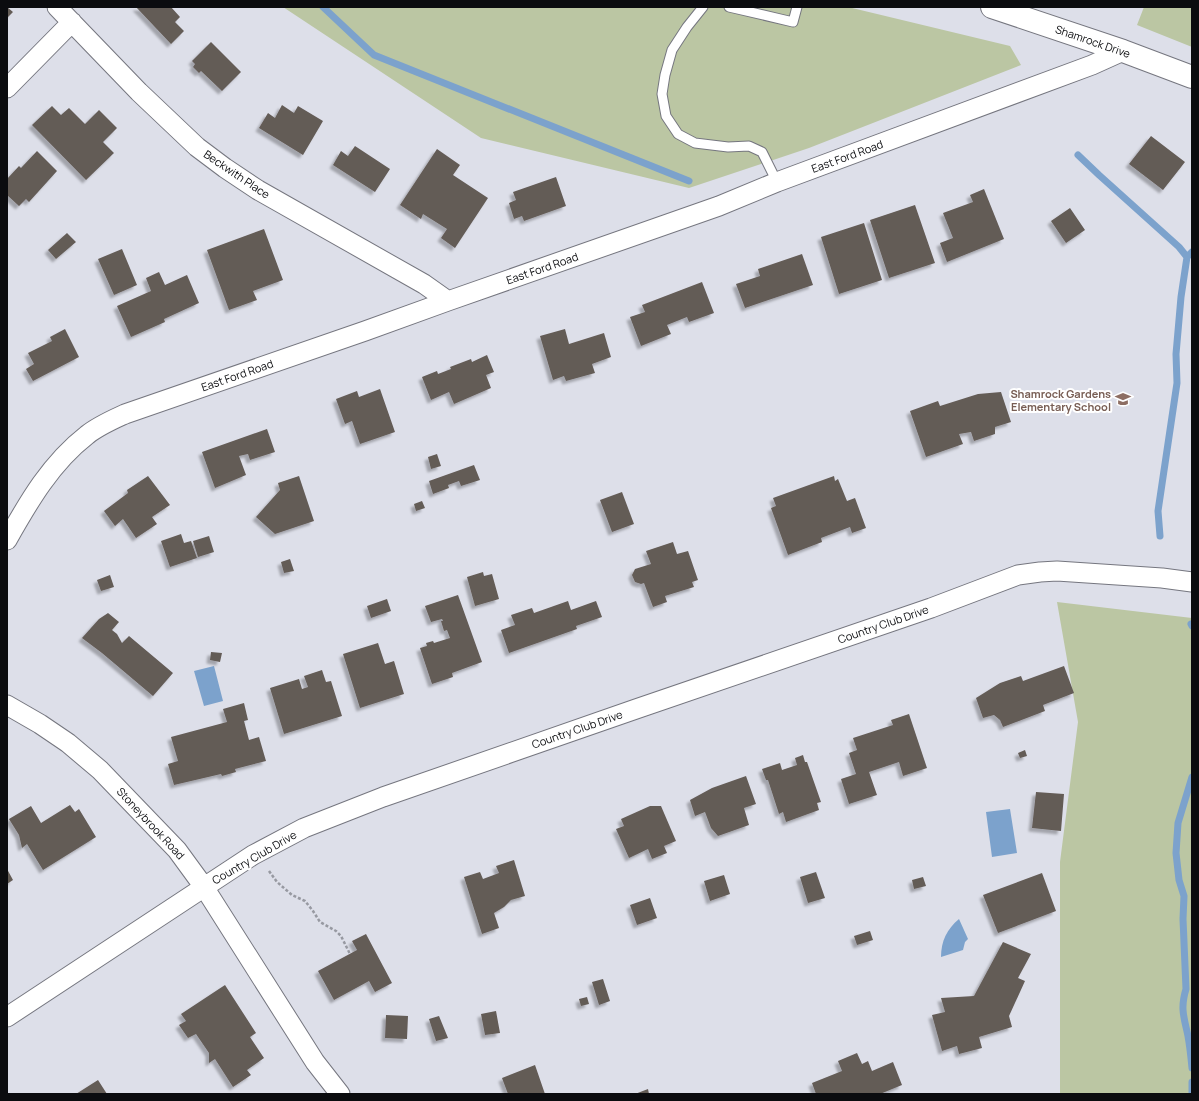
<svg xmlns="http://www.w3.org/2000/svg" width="1199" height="1101" font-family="Manrope,sans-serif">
	<defs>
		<filter id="shadow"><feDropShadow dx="-3.5" dy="3.5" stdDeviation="1" flood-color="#0004"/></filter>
	</defs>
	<rect width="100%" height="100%" fill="#dddfe9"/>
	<path fill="#bbc6a3" d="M283,7H848L1010,46L1021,65L809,148L689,188L481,138Z
		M1144,7H1192V47L1137,25Z
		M1057,602L1192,618V1094H1060V862L1078,722Z"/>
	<path fill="#7ca2cc" d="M214,666L223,701L204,706L194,671Z
		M1010,809L1017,853L992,857L986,812Z
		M959,919L968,939L965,942L963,950L941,957C941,941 947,929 959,919Z"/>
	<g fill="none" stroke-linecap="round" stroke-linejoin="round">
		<path stroke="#7ca2cc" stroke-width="7" d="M323,7L374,55L689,181
			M1078,155L1099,175L1179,247L1187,257
			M1160,536L1158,511L1177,383L1176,354L1181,297L1187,257L1192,252
			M1191,624L1192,626
			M1192,777L1178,823L1176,853L1179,880L1184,896L1183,919L1186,989C1180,1009 1184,1017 1188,1036C1190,1047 1191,1057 1192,1068
			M1192,1094V1082"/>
	</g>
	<path fill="#635b56" filter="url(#shadow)" d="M7,7L13,12L7,18Z
		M136,7H171L180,17L175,22L184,31L171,44Z
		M211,42L241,72L222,91L201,71L199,73L193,67L195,64L192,61Z
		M282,105L294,113L298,106L323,121L303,155L259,128L268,113L275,118Z
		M52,106L61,115L69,108L85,124L99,110L117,128L103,142L114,153L86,180L32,125Z
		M1151,136L1185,162L1163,190L1129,164Z
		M355,146L390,169L375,192L333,165L341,151L348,156Z
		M437,149L460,165L453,175L488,198L455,248L441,238L447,229L423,214L421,219L400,205Z
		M37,151L57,171L29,202L26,199L19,206L7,195V179L19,166L21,168Z
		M556,177L566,206L524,221L522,216L514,219L509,203L516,200L513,192Z
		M984,189L1004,239L947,262L940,243L953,238L943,213L973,202L970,195Z
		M915,205L935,263L889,278L870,220Z
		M1070,208L1085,230L1066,243L1051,221Z
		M864,223L882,280L839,294L821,237Z
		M264,229L283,280L253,291L257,300L229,310L207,250Z
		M67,233L76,242L56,259L48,250Z
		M122,249L137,285L114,295L98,259Z
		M802,254L813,285L745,308L736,284L760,276L758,269Z
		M159,272L165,285L187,275L199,303L164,319L165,322L131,337L117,306L151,291L146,278Z
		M702,282L714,313L689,322L687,317L667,325L671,334L641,346L630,317L645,312L642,305Z
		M65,329L79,357L33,381L26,369L34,364L28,353L52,341L50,337Z
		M565,329L569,344L604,333L611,357L592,364L595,373L566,381L564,376L553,380L540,336Z
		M487,355L494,372L486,375L491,388L454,404L449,392L431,400L422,377L437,371L438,374L451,369L450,367L471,359L472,362Z
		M380,389L395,432L360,444L352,421L345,424L336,399L357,391L359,397Z
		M1001,392L1011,422L995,427V434L974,441L971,432L959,434L963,444L926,457L910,411L938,401L940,406L978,394Z
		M267,429L275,452L250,460L248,454L239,456L246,475L215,488L202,452Z
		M437,454L441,466L431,469L428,457Z
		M474,465L480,480L461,486L459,481L448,485L449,488L433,494L429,481Z
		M148,476L170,505L152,517L157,524L136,538L123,519L115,526L104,511L128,493L127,490Z
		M299,476L314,521L275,534L256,517L280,490L278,483Z
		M834,476L835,481L838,479L847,501L855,498L866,528L852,533L850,527L821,538L822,542L788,555L771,508L776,506L773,498Z
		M622,492L634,524L612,532L600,500Z
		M422,501L425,508L416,511L414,504Z
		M181,534L184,543L191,541L197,558L170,567L161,541Z
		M209,536L214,552L198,557L193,541Z
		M673,542L677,554L688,551L698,580L692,582L694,587L665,596L667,602L653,607L644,583L641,584L635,582L632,575L635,569L651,564L646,551Z
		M290,559L294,571L284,573L281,562Z
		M483,572L484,576L492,574L499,599L475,606L467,577Z
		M110,575L114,587L101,591L97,580Z
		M458,595L482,662L452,673L453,677L432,684L420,648L427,646L426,643L433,641L434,643L450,638L447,630L444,631L441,621H443L442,619L431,622L425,606Z
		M387,599L391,611L371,618L367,606Z
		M568,601L571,610L596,601L602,617L576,626L577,629L509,653L501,630L515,625L511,615L532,608L534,613Z
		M108,613L119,622L112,630L117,634L122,643L129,636L173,673L153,696L102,653L82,638L99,619Z
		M378,643L385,664L394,661L404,694L360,708L343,654Z
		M211,652L222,653L220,662L210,660Z
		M1064,666L1074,693L1043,705L1045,711L1003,727L1000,720L994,715L983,718L976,698L1000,683L1021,676L1023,681Z
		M322,670L326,682L331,681L342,716L284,734L270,688L299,679L302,689L308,687L304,676Z
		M244,703L248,720L244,721L249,740L259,737L266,761L235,769L236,772L222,776L221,774L174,785L168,764L178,761L171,737L227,722L223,709Z
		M909,714L927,768L903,776L899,762L869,772L877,795L849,804L841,779L856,774L849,753L857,750L853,738L893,725L891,720Z
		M1025,750L1027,756L1020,758L1018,753Z
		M803,755L805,762H807L821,802L817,803L819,810L786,822L783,812L779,814L768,780H766L762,769L780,763L782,770L797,765L795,758Z
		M746,776L756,804L744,808L749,825L718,836L711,828L705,812L695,816L690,800L712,788Z
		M1036,792L1064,794L1061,831L1032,828Z
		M70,805L75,812L79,809L96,837L43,870L27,844L22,848L19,835L9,819L31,806L41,823Z
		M650,806H661L676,841L664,846L667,853L652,859L648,849L629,858L616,829L624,826L621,819Z
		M514,860L525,896L511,900L504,907L494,913L499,928L482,934L464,877L480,872L483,879L499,873L496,866Z
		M7,869L13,880L7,884Z
		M816,872L825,898L808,903L800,877Z
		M1042,873L1056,911L998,933L983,895Z
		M724,875L730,894L710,901L704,881Z
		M923,877L926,886L914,889L912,880Z
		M650,898L657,918L637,925L630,905Z
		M870,931L873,940L857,945L854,936Z
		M366,934L392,983L375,992L369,981L334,1000L318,971L357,950L352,941Z
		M1003,942L1031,954L1018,978L1025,981L1009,1016L1012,1027L979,1037L982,1048L959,1054L957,1046L942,1051L932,1015L945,1012L941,998L974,996Z
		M603,979L610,1001L599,1005L592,982Z
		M225,985L256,1033L250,1037L264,1058L247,1070L251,1075L233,1087L215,1059L209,1063V1053L196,1034L188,1038L179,1025L186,1021L181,1014Z
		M587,997L589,1004L581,1006L579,999Z
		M496,1011L500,1033L485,1035L481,1014Z
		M386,1015L408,1016L407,1039L385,1038Z
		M439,1016L448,1038L436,1041L429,1019Z
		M857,1053L862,1064L868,1061L872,1071L893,1062L902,1085L880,1094H816L812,1083L842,1071L838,1061Z
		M535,1065L545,1094H508L502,1078Z
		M98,1080L107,1094H76Z
		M648,1089L649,1094H635Z"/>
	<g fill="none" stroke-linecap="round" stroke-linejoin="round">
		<defs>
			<path id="lane" d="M703,7L687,27L672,50L665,75L662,94L666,116L678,134L695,143L728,147L749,146L762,152L777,182
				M729,7L793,22L797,7"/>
			<path id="street" d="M57,7L139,92L197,147L225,168L258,190L424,284L448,301
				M7,88L72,22
				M7,540C29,501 51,463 87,435C98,426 112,420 125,414L365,331L448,301L719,206L777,182L1092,65L1123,51
				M7,705L40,724L68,743L100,770L177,850L204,887L315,1062L340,1094
				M7,1017L253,855L304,828L383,797L636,709L931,608L1018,575L1040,572L1057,571L1162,578L1192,582"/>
			<path id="secondary" d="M992,7L1123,51L1192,77"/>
		</defs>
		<use href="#lane" stroke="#75767f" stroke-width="11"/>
		<use href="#street" stroke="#75767f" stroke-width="21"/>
		<use href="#secondary" stroke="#75767f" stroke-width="24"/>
		<path stroke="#9799a1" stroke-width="2.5" stroke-dasharray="3 2" stroke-linecap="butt" d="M269,871L277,882L292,895L305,901L313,911L320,922L336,931L341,936L350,954"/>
		<use href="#lane" stroke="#fff" stroke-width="9"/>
		<use href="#street" stroke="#fff" stroke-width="19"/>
		<use href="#secondary" stroke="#fff" stroke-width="22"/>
	</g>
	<defs>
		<symbol id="school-bare" viewBox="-9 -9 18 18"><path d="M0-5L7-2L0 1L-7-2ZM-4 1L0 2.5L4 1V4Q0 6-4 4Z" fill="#8d6e63" stroke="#fff" stroke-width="2.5" paint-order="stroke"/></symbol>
	</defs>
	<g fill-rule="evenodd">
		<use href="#school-bare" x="1112" y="388" width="22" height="22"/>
	</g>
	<g text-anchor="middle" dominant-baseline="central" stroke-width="4" stroke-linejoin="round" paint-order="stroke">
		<g font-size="11" fill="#0b0c0f" stroke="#fff">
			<text transform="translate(1093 41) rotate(19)">Shamrock Drive</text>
			<text transform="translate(847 156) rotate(-20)">East Ford Road</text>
			<text transform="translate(237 174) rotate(34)">Beckwith Place</text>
			<text transform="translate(542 268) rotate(-19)">East Ford Road</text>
			<text transform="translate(237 375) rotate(-19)">East Ford Road</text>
			<text transform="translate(883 624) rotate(-19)">Country Club Drive</text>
			<text transform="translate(577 729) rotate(-19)">Country Club Drive</text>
			<text transform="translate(151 823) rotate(47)">Stoneybrook Road</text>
			<text transform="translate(254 857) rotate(-30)">Country Club Drive</text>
		</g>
		<g font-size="11" font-weight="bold" fill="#785e54" stroke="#fff" text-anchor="end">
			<text x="1111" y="393">Shamrock Gardens<tspan x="1111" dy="13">Elementary School</tspan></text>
		</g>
	</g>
	<rect width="1199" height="1101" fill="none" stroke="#0b0c0f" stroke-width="16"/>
</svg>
